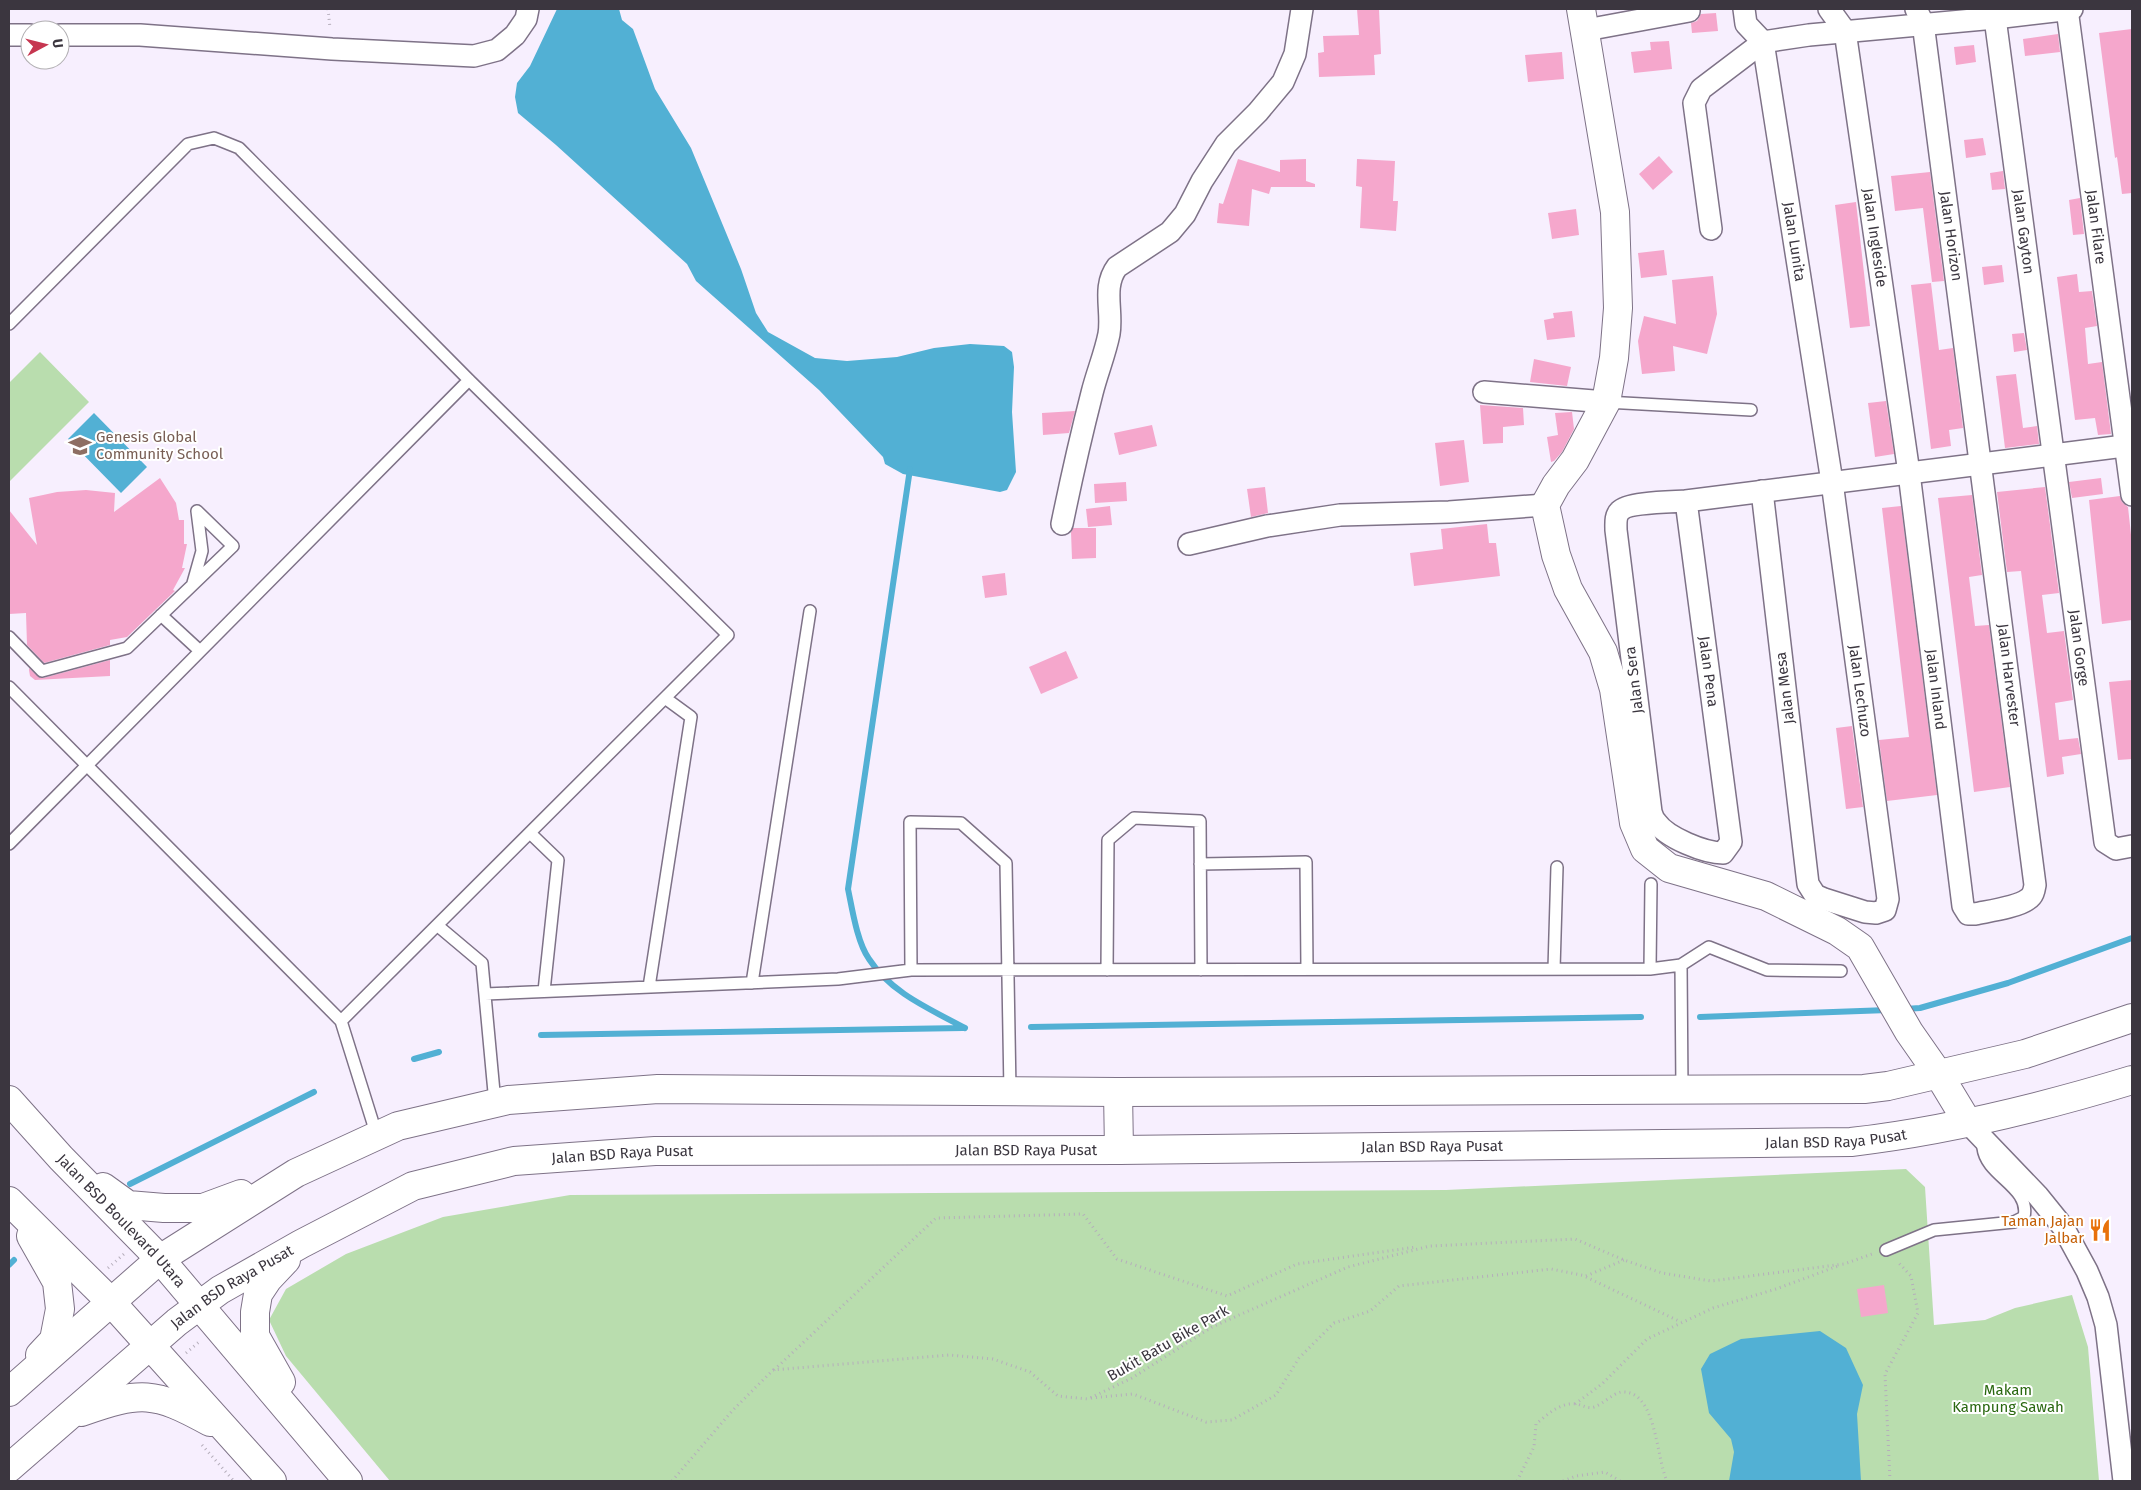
<svg xmlns="http://www.w3.org/2000/svg" width="2141" height="1490" font-family="'Fira Sans',sans-serif">
	<rect width="100%" height="100%" fill="#f7effe"/>
	<path fill="#b9ddae" d="M40,352L89,402L9,482V383Z
		M1906,1169L1925,1187L1934,1325L1985,1320L2015,1308L2072,1295L2088,1347L2099,1481H390L286,1356L269,1320L286,1289L346,1254L443,1217L570,1195L1446,1190Z"/>
	<path fill="#52b0d4" d="M557,9H619L622,20L633,29L655,89L691,148L741,269L756,313L768,332L815,358L847,361L897,357L934,348L970,344L1004,346L1012,352L1014,367L1012,412L1016,472L1007,490L1000,492L903,474L885,464L883,457L819,390L696,281L687,264L556,145L518,113L515,97L517,83L530,66Z
		M94,413L147,467L121,493L68,439Z
		M1820,1331L1846,1348L1863,1385L1857,1414L1861,1481H1729L1734,1452L1731,1439L1709,1413L1701,1369L1710,1354L1741,1339Z"/>
	<g fill="none" stroke-linecap="round" stroke-linejoin="round">
		<path stroke="#52b0d4" stroke-width="6" d="M910,469L848,889C852,908 857,942 869,959C891,993 930,1009 965,1028
			M1905,1009L1920,1008L2008,983L2132,938
			M1700,1017L1888,1010
			M1031,1027L1641,1017
			M541,1035L963,1028
			M414,1059L439,1052
			M130,1184L314,1092
			M9,1265L14,1260"/>
	</g>
	<path fill="#f5a7cc" d="M1357,9H1379L1381,54L1374,55L1375,75L1319,77L1318,53L1324,52L1323,36L1359,35Z
		M1716,13L1718,31L1692,33L1691,23L1697,21L1701,14Z
		M2132,29V193L2122,194L2117,157L2115,158L2099,33Z
		M2058,34L2060,52L2025,56L2023,39Z
		M1669,41L1672,69L1634,73L1631,52L1651,50L1650,42Z
		M1974,45L1976,62L1956,65L1954,47Z
		M1562,52L1564,79L1528,82L1525,55Z
		M1983,138L1986,155L1966,158L1964,140Z
		M1659,156L1673,172L1653,190L1639,174Z
		M1238,159L1280,172V160L1306,159V181L1315,184V187H1271L1269,194L1252,189L1249,226L1217,223L1219,203L1223,204Z
		M1357,159L1395,161L1393,201H1398L1396,231L1360,228L1362,187L1356,186Z
		M2003,171L2005,189L1992,190L1990,173Z
		M1930,172L1944,281L1932,282L1923,208L1895,211L1891,176Z
		M2080,198L2084,234L2073,235L2069,200Z
		M1856,202L1870,326L1850,328L1835,205Z
		M1576,209L1579,235L1552,239L1548,213Z
		M1664,250L1667,275L1641,278L1638,253Z
		M2002,265L2004,282L1984,285L1982,267Z
		M2077,274L2079,292L2092,291L2097,326L2085,328L2088,364L2102,362L2111,434L2098,435L2095,418L2075,420L2057,277Z
		M1713,276L1717,314L1707,354L1673,346L1675,371L1642,374L1638,341L1644,316L1676,324L1672,280Z
		M1931,283L1939,350L1953,348L1963,428L1949,430L1951,446L1931,449L1911,285Z
		M1572,311L1575,337L1547,340L1544,320L1554,318L1553,313Z
		M2024,333L2027,350L2014,352L2012,334Z
		M1534,359L1571,367L1567,386L1530,382Z
		M2016,374L2023,428L2037,426L2039,444L2005,448L1996,376Z
		M1886,401L1894,454L1875,457L1868,403Z
		M1480,405L1523,408L1524,425L1503,427V443L1483,444Z
		M1075,411L1069,433L1043,435L1042,413Z
		M1572,412L1574,429L1562,452L1554,461L1551,462L1547,437L1558,435L1555,413Z
		M1152,425L1157,446L1119,455L1114,433Z
		M1464,440L1469,482L1440,486L1435,443Z
		M160,478L176,503L179,520H184V544H187L182,568H185L173,590L175,591L127,637L110,640V645L44,663L27,645L26,613L9,614V510L37,545L29,498L57,492L86,490L115,493L114,512Z
		M2101,478L2103,494L2072,498L2069,482Z
		M1126,482L1127,501L1095,503L1094,484Z
		M1265,487L1268,513L1251,517L1247,489Z
		M2045,487L2059,593L2042,595L2047,633L2064,631L2073,700L2055,703L2059,740L2078,738L2081,754L2062,757L2064,774L2047,777L2021,571L2007,572L1997,492Z
		M1972,495L1982,575L1969,577L1975,626L1989,625L2010,787L1974,792L1938,498Z
		M2120,496L2122,502L2128,507L2132,544V620L2102,624L2089,500Z
		M1110,506L1112,525L1088,527L1086,509Z
		M1901,506L1937,795L1887,801L1879,740L1909,737L1882,508Z
		M1487,524L1489,543H1496L1500,576L1414,586L1410,553L1443,549L1441,529Z
		M1073,528H1096V558L1072,559L1071,532Z
		M1005,573L1007,595L985,598L982,576Z
		M1066,651L1078,678L1041,694L1029,667Z
		M110,660V676L35,680L30,676L29,670V668L40,678H43Z
		M2132,680V759L2118,760L2109,682Z
		M1852,726L1863,807L1846,809L1836,728Z
		M1884,1285L1888,1313L1861,1317L1857,1289Z"/>
	<g fill="none" stroke-linecap="round" stroke-linejoin="round">
		<defs>
			<path id="lane" d="M9,324L188,144L214,138L239,148L469,380L728,635L341,1021L9,687
				M1606,402L1751,410
				M193,583L202,551L197,511
				M161,615L200,651
				M9,637L42,671L127,648L233,546L197,511
				M530,833L558,860L544,991
				M9,844L469,380
				M1200,864L1306,862L1307,969
				M438,926L482,963L495,1103
				M1681,965L1682,1090
				M1554,969L1557,867
				M1650,969L1651,884
				M911,970L910,822L961,823L1006,863L1010,1091
				M1107,970L1108,840L1134,818L1200,821L1201,970
				M752,983L810,611
				M649,987L691,717L665,698
				M485,994L838,979L911,970L1650,969L1681,965L1709,947L1767,970L1841,971
				M341,1021L377,1136
				M1886,1250L1934,1230L2014,1222L2024,1217C2031,1187 1986,1176 1983,1148L1986,1142"/>
			<g id="street">
				<path id="s1" d="M1744,9L1746,24L1763,42L1832,482L1888,899L1885,910L1876,913L1865,912L1824,899L1815,895L1808,884L1762,491"/>
				<path id="s2" d="M1829,9L1845,31L1909,473L1963,906L1968,914H1975C1989,911 2018,907 2028,899C2033,896 2034,891 2035,885L1923,23L1916,9"/>
				<path id="s3" d="M1992,9L1995,18L2105,842L2116,849L2132,846"/>
				<path id="s4" d="M2067,9L2132,495"/>
				<path d="M1586,30L1689,11L1688,9"/>
				<path d="M9,35H30"/>
				<path d="M60,35H140L332,49L474,56L497,50L515,35L526,19L528,9"/>
				<path d="M1711,229L1694,103L1701,89L1763,42L1809,35L1995,18L2072,9"/>
				<path d="M1484,392L1606,402"/>
				<path id="s5" d="M1686,501L1731,842L1723,853C1705,853 1667,838 1656,822C1654,820 1652,815 1651,812L1616,530C1616,523 1615,516 1620,511C1628,502 1673,502 1686,501L2132,445"/>
				<path d="M1062,524C1071,480 1081,436 1092,393C1097,373 1105,354 1109,334C1113,311 1102,287 1117,267L1170,232L1185,214L1202,181L1226,144L1258,112L1283,82L1295,54L1302,9"/>
				<path d="M1189,544L1267,526L1340,515L1449,512L1545,505"/>
				<path d="M1968,1123L2038,1196L2063,1227L2087,1271L2098,1297L2106,1325L2124,1481"/>
			</g>
			<g id="secondary">
				<path d="M1581,9L1615,212L1618,308L1614,358L1606,402L1575,460L1556,485L1545,505L1556,555L1568,589L1603,652L1614,689L1634,823L1645,849L1669,868L1766,896L1837,931L1860,947L1909,1032L1939,1075L1968,1123"/>
				<path d="M1118,1092L1119,1150"/>
				<path id="s6" d="M9,1100L61,1158L160,1259L348,1481"/>
				<path d="M103,1187L128,1205L164,1208H203L241,1194"/>
				<path d="M9,1201L111,1302L272,1481"/>
				<path d="M31,1236L57,1282L60,1309L54,1340L40,1355"/>
				<path d="M281,1382L255,1336V1312L258,1294L268,1279L286,1260"/>
				<path d="M9,1392L160,1259L296,1173L398,1126L508,1100L658,1089L1118,1092L1864,1089L1888,1086L2025,1054L2132,1018"/>
				<path d="M81,1412C141,1391 154,1391 210,1422"/>
				<path id="s7" d="M9,1468L177,1322L220,1290L301,1244L413,1186L514,1161L655,1151L1119,1150L1851,1142C1947,1131 2040,1108 2132,1080"/>
			</g>
		</defs>
		<use href="#lane" stroke="#7e7287" stroke-width="14"/>
		<use href="#street" stroke="#7e7287" stroke-width="24"/>
		<use href="#secondary" stroke="#7e7287" stroke-width="30"/>
		<path stroke="#b5aebb" stroke-width="3" stroke-dasharray="1 4" stroke-linecap="butt" d="M328,9L330,28
			M108,1268L124,1254
			M1586,1277L1681,1322
			M186,1353L200,1341
			M774,1370L936,1218L1083,1214L1117,1259L1227,1296L1297,1264L1416,1247
			M1091,1398L1133,1394L1206,1422L1232,1420L1276,1395L1299,1358L1334,1323L1370,1311L1399,1286L1551,1269L1586,1276L1624,1260
			M1575,1404L1602,1384L1647,1339L1713,1308L1776,1289L1838,1266
			M202,1445L234,1481
			M672,1481L732,1411L773,1370L949,1355L993,1359L1030,1372L1058,1396L1088,1399L1132,1378L1212,1327L1348,1267L1430,1246L1575,1239L1624,1260L1662,1273L1711,1281L1844,1264L1872,1254
			M1517,1481L1534,1447L1536,1424C1547,1415 1560,1402 1576,1404C1583,1405 1587,1409 1594,1407C1603,1404 1612,1394 1621,1392C1657,1389 1656,1459 1667,1481
			M1563,1481L1576,1476L1605,1472L1620,1481
			M1890,1481L1885,1374L1918,1313L1911,1276L1897,1261"/>
		<use href="#lane" stroke="#fff" stroke-width="11"/>
		<use href="#street" stroke="#fff" stroke-width="21"/>
		<use href="#secondary" stroke="#fff" stroke-width="28"/>
	</g>
	<defs>
		<symbol id="school-bare" viewBox="-9 -9 18 18"><path d="M0-5L7-2L0 1L-7-2ZM-4 1L0 2.5L4 1V4Q0 6-4 4Z" fill="#8d6e63" stroke="#fff" stroke-width="2.5" paint-order="stroke"/></symbol>
		<symbol id="restaurant-bare" viewBox="-9 -9 18 18"><path d="M-5-6h1v4h1v-4h1v4h1v-4h1v5L-1.5 .5V6h-2V.5L-5-1ZM5-6V6H3V1.5H1.5Q1.5-4 5-6Z" fill="#e8710a" stroke="#fff" stroke-width="2.5" paint-order="stroke"/></symbol>
	</defs>
	<g fill-rule="evenodd">
		<use href="#school-bare" x="64" y="430" width="32" height="32"/>
		<use href="#restaurant-bare" x="2084" y="1214" width="32" height="32"/>
	</g>
	<g text-anchor="middle" dominant-baseline="central" stroke-width="4" stroke-linejoin="round" paint-order="stroke">
		<g font-size="15" fill="#3b363f" stroke="#fff">
			<text stroke="none"><textPath href="#s4" startOffset="220">Jalan Filare</textPath></text>
			<text stroke="none"><textPath href="#s3" startOffset="225">Jalan Gayton</textPath></text>
			<text transform="translate(1951 236) rotate(82)">Jalan Horizon</text>
			<text stroke="none"><textPath href="#s2" startOffset="236">Jalan Ingleside</textPath></text>
			<text stroke="none"><textPath href="#s1" startOffset="242">Jalan Lunita</textPath></text>
			<text stroke="none"><textPath href="#s3" startOffset="645">Jalan Gorge</textPath></text>
			<text stroke="none"><textPath href="#s5" startOffset="172">Jalan Pena</textPath></text>
			<text transform="translate(2009 675) rotate(83)">Jalan Harvester</text>
			<text transform="translate(1634 680) rotate(-97)">Jalan Sera</text>
			<text transform="translate(1785 688) rotate(-97)">Jalan Mesa</text>
			<text stroke="none"><textPath href="#s2" startOffset="692">Jalan Inland</textPath></text>
			<text stroke="none"><textPath href="#s1" startOffset="696">Jalan Lechuzo</textPath></text>
			<text stroke="none"><textPath href="#s7" startOffset="1922">Jalan BSD Raya Pusat</textPath></text>
			<text stroke="none"><textPath href="#s7" startOffset="1518">Jalan BSD Raya Pusat</textPath></text>
			<text stroke="none"><textPath href="#s7" startOffset="1112">Jalan BSD Raya Pusat</textPath></text>
			<text stroke="none"><textPath href="#s7" startOffset="708">Jalan BSD Raya Pusat</textPath></text>
			<text stroke="none"><textPath href="#s6" startOffset="165">Jalan BSD Boulevard Utara</textPath></text>
			<text stroke="none"><textPath href="#s7" startOffset="288">Jalan BSD Raya Pusat</textPath></text>
			<text transform="translate(1168 1343) rotate(-30)">Bukit Batu Bike Park</text>
		</g>
		<g font-size="15" fill="#785e54" stroke="#fff" text-anchor="start">
			<text x="96" y="437">Genesis Global<tspan x="96" dy="17">Community School</tspan></text>
		</g>
		<g font-size="15" fill="#c56008" stroke="#fff" text-anchor="end">
			<text x="2084" y="1221">Taman Jajan<tspan x="2084" dy="17">Jalbar</tspan></text>
		</g>
		<g font-size="15" fill="#2a6810" stroke="#fff">
			<text x="2008" y="1390">Makam<tspan x="2008" dy="17">Kampung Sawah</tspan></text>
		</g>
	</g>
	<rect width="2141" height="1490" fill="none" stroke="#3b363f" stroke-width="20"/>
	<g transform="translate(45 45) rotate(83)"><circle r="24" fill="#ffffff" stroke="#b1afb2"/>
	<path d="M0-4L9 19L0 12L-9 19Z" fill="#c63650"/>
	<text y="-8" font-size="14" font-weight="bold" text-anchor="middle" fill="#3b363f">U</text>
	</g>
</svg>
